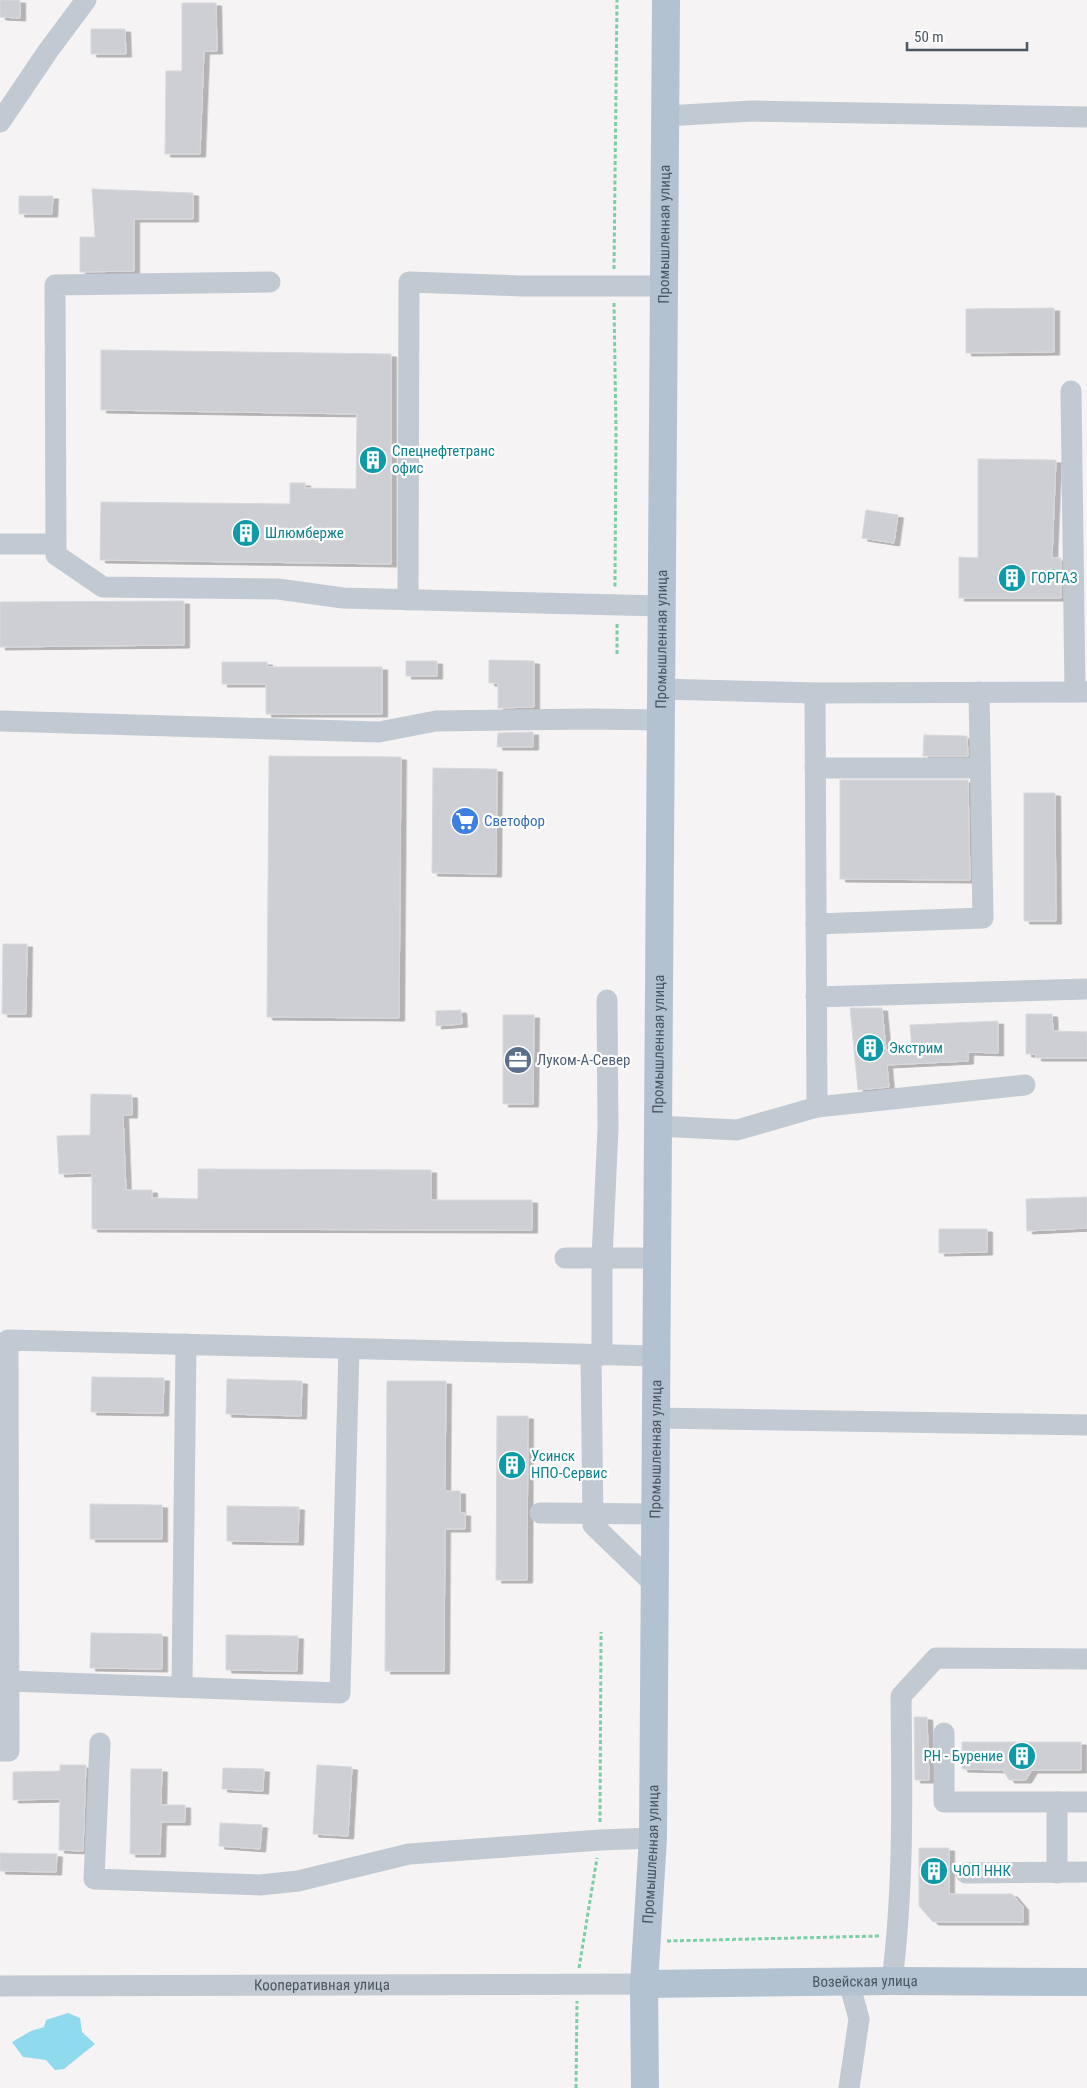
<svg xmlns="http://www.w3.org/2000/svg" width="1087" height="2088" font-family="'Roboto Condensed',sans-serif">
	<defs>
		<filter id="shadow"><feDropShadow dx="5.5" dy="3" stdDeviation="0" flood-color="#0004"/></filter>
	</defs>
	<rect width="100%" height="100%" fill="#f5f3f3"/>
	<path fill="#90daee" d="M68,2013L80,2018L82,2032L95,2044L64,2069L55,2070L46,2060L23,2057L12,2042L31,2031L44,2027L46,2020Z"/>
	<path fill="#cdcfd5" stroke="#d7d9de" filter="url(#shadow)" d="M0,0H20V18L0,17Z
		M182,3H216L217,51H204L200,154H165L166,71H182Z
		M91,29H125L126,54H91Z
		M92,189L193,193V219H134V271L80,272V237H95Z
		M19,196H53L52,214H19Z
		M1054,308V352L966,353V309Z
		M101,350L391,354V564L100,560L101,502L290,504V483H305V488L356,489L357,414L101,410Z
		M978,459L1056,460L1052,558H1061V598H959V557L978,558Z
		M866,510L898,515L894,543L862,538Z
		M184,601V645L0,647V602Z
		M489,660L534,661V707L498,708V683H489Z
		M406,661H437V676H406Z
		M222,662H267V667H382V714H266V684H222Z
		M533,732V747H497L498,733Z
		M924,735L967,736L968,756H923Z
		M269,756L401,757L399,1018L267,1017Z
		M433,768L497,769L496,874L432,873Z
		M840,780H968L970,880L840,879Z
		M1024,793H1055L1056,921H1024Z
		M3,944H27L26,1014H2Z
		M850,1008H882L886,1050L912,1049L910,1025L998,1021V1053L968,1052V1061L887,1065L889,1087L858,1090Z
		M461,1010L462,1024L436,1026V1011Z
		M1026,1014H1052L1053,1031L1087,1032V1058H1036V1054H1026Z
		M503,1015H534L533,1104H503Z
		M91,1094L132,1095V1115H123L126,1190H152V1198L198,1199V1169L431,1170V1200H532V1230L92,1229V1173L59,1174L57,1136L90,1135Z
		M1087,1197V1228L1027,1231L1026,1199Z
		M939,1229H987V1252L939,1253Z
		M92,1377L164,1378L163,1413L91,1412Z
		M227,1379L302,1381L301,1416L226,1414Z
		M387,1381H446L445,1491H460V1513H465V1529H445L444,1671H385Z
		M497,1416H528L527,1580H496Z
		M90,1504L162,1505V1539H90Z
		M227,1506L299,1507L298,1542L227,1541Z
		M91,1633L162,1634V1669L90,1668Z
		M226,1635L298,1636L297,1671L226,1670Z
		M914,1717H927L929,1780H915Z
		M962,1742H1081V1770H1032L1026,1780H1009L1003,1770L962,1769Z
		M60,1765H86L83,1851L59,1850L60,1799L13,1800V1772L60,1771Z
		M317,1765L352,1767L348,1836L313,1834Z
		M223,1768L264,1769L263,1791L222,1789Z
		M131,1769H162L161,1805H185V1822H161L160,1854H130Z
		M220,1823L262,1825L260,1849L219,1846Z
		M919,1848H949V1894H1012L1023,1907V1922H933L919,1906Z
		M0,1853L57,1854L56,1872L0,1871Z"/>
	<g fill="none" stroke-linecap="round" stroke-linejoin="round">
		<path stroke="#7ad0a6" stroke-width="3" stroke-dasharray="4 2.5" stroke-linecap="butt" d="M614,269L617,0
			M614,303L616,431L615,587
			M617,654V623
			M600,1822L601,1632
			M667,1941L879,1936
			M579,1968L597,1858
			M576,2088L577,2001"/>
		<g stroke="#c1cad2" stroke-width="21">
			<path d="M666,116L752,111L1087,117"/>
			<path d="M0,122L48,51L86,0"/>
			<path d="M270,282L55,285L56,555L103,587L278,589L343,598L662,606"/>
			<path d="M1071,391L1075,692"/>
			<path d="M0,544H55"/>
			<path d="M408,600L409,282L521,286H664"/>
			<path d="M661,689L815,693L1087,692"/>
			<path d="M815,693L817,1107"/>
			<path d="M0,721L379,732L436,721L590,719L661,720"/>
			<path d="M815,768H980"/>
			<path d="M816,924L983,918L979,692"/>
			<path d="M816,997L1087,989"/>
			<path d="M658,1126L737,1130L817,1107L1025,1085"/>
			<path d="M565,1258H657"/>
			<path d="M591,1355L593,1525L654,1584"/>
			<path d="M602,1355V1258L608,1129L607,1000"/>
			<path d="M655,1418L1087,1425"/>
			<path d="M540,1513L655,1514"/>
			<path d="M9,1681L340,1693L349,1349"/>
			<path d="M182,1687L186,1344"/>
			<path d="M944,1733V1802H1087"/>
			<path d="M100,1743L94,1879L260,1885L298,1881L409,1854L600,1840L653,1838"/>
			<path d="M0,1751H9L8,1340L656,1356"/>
			<path d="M966,1873L1087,1872"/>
			<path d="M1057,1873V1802"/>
			<path d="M892,1981C904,1887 902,1791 901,1696L936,1658L1087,1659"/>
			<path id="s1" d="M0,1986L644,1984"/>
			<path d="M849,2088L859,2019L849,1982"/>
		</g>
		<g stroke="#b3c2d1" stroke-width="28">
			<path id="s2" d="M644,1984L892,1981L1087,1982"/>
			<path id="s3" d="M645,2088L644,1984L653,1838L666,0"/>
		</g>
	</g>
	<defs>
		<symbol id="building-disc" viewBox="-11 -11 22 22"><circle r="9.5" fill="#0f9aa8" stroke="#fff"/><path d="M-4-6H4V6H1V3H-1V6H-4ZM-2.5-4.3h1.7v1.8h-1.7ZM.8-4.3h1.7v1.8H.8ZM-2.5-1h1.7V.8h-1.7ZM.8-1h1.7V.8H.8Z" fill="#fff"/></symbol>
		<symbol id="supermarket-disc" viewBox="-11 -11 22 22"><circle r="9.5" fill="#3f7fe0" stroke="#fff"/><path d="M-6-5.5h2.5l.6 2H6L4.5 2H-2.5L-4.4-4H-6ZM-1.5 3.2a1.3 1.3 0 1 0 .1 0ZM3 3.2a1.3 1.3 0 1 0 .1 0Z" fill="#fff"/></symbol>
		<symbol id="office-disc" viewBox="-11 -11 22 22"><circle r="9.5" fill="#5c6f8a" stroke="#fff"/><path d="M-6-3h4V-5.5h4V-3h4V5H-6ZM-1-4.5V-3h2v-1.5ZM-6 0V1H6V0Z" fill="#fff"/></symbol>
	</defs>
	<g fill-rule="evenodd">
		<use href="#building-disc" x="357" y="444" width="32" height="32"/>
		<use href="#building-disc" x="230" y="517" width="32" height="32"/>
		<use href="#building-disc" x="996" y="562" width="32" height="32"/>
		<use href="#supermarket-disc" x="449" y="805" width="32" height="32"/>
		<use href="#building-disc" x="854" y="1032" width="32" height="32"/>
		<use href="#office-disc" x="502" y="1044" width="32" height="32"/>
		<use href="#building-disc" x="496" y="1449" width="32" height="32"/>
		<use href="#building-disc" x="1006" y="1740" width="32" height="32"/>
		<use href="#building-disc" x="918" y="1855" width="32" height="32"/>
	</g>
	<g text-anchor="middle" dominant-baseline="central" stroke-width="4.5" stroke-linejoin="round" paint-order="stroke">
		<g font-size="15" fill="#4a5661" stroke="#fff">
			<text stroke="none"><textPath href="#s3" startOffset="1854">Промышленная улица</textPath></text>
			<text stroke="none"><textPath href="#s3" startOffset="1449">Промышленная улица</textPath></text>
			<text stroke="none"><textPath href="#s3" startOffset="1044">Промышленная улица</textPath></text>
			<text stroke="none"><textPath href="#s3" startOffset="639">Промышленная улица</textPath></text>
			<text stroke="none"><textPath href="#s3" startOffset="234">Промышленная улица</textPath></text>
			<text stroke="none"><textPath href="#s2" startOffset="221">Возейская улица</textPath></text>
			<text stroke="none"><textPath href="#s1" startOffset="322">Кооперативная улица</textPath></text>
		</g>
		<g font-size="15" fill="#0d838f" stroke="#fff" text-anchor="start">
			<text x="392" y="451">Спецнефтетранс<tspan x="392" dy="17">офис</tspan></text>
			<text x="265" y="533">Шлюмберже</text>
			<text x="1031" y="578">ГОРГАЗ</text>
			<text x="889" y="1048">Экстрим</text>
			<text x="531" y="1456">Усинск<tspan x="531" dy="17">НПО-Сервис</tspan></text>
			<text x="1003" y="1756" text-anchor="end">РН - Бурение</text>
			<text x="953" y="1871">ЧОП ННК</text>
		</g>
		<g font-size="15" fill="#366cbe" stroke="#fff" text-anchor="start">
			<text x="484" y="821">Светофор</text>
		</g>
		<g font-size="15" fill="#4e5e75" stroke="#fff" text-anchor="start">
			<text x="537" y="1060">Луком-А-Север</text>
		</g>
	</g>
	<path d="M907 42v8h120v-8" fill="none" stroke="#4a5661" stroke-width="2.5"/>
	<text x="914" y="42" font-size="15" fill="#4a5661" stroke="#ffffff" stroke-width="4" paint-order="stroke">50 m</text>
</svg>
